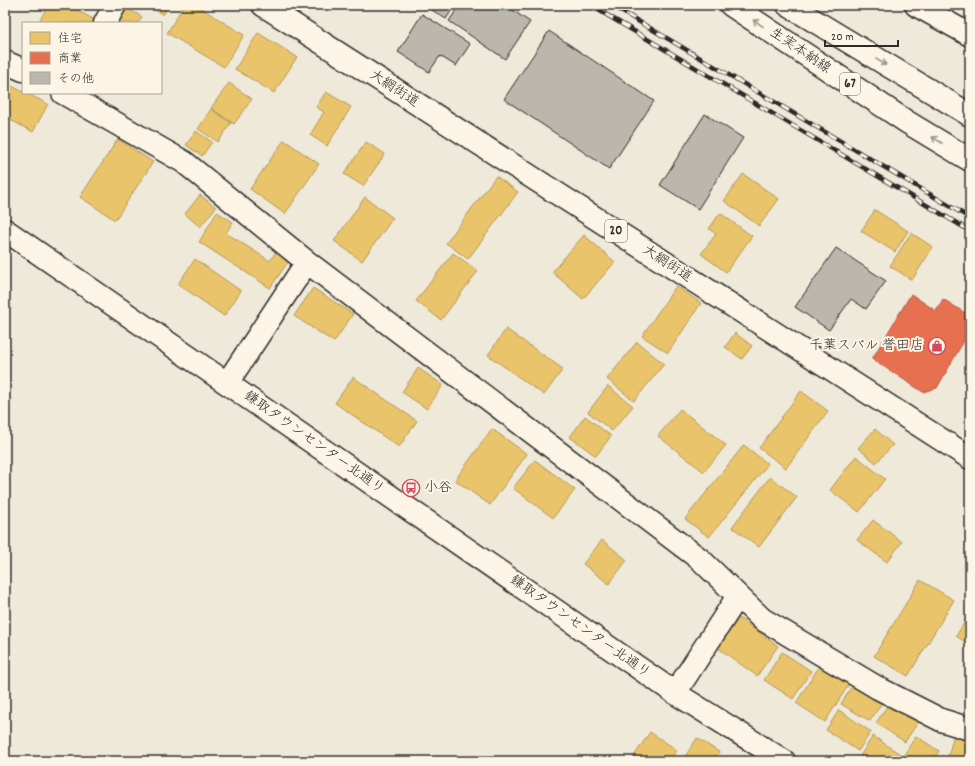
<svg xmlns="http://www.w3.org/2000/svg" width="975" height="766" font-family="Dekko,'Klee One',sans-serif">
	<rect width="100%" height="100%" fill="#efe9da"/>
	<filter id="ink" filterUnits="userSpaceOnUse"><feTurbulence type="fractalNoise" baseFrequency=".025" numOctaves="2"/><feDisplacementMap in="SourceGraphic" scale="8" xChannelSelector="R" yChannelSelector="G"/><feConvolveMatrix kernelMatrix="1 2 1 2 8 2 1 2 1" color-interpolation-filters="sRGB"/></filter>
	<g filter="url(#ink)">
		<path fill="#e9c46a" stroke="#b09657" d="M49,5H67L95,20L93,23H43L39,21Z
			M148,5H169L163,15Z
			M184,5H196L244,35L224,67L167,33Z
			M124,6L142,17L138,23H122L115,19Z
			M258,33L297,57L274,93L235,69Z
			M5,82L23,92V93H26L48,104L33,132L5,117Z
			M229,83L252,99L234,124L211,108Z
			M326,92L351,107L327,146L310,135L324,112L316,107Z
			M211,109L231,123L218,142L198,129Z
			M196,131L212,142L202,156L186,145Z
			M118,139L153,162L115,220L80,197Z
			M284,140L319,164L285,214L250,189Z
			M366,142L385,154L363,186L344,174Z
			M743,174L779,199L759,226L724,201Z
			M496,176L518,192L468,259L446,243Z
			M200,195L216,207L200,227L185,214Z
			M365,197L393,218L362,261L334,241Z
			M875,210L908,231L895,252L861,231Z
			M217,212L233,222L226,233L270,261L277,250L290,259L270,288L199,242Z
			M720,213L752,236L726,272L701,254L716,234L709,229Z
			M911,233L933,247L912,280L890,266Z
			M584,235L615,262L583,299L552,272Z
			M453,253L478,271L441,320L416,301Z
			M195,259L241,291L224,316L178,284Z
			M676,286L701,303L668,353L642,336Z
			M313,288L353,314L334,342L294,316Z
			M506,329L563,369L544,395L488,355Z
			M735,333L752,346L742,359L725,347Z
			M637,342L664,364L634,401L607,379Z
			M418,368L443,385L427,409L402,392Z
			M353,377L417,421L399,447L335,403Z
			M608,386L633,406L612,431L588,412Z
			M801,391L828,411L786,468L759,448Z
			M680,409L726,445L704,472L658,436Z
			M585,416L611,436L596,456L570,437Z
			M492,429L527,454L490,505L455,480Z
			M875,429L893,445L876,463L858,448Z
			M744,445L768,464L709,537L685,519Z
			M856,456L885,479L859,512L830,490Z
			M535,460L575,490L553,518L513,488Z
			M770,477L797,497L759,547L732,527Z
			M873,520L902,542L887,562L857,540Z
			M602,540L627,560L609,584L583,564Z
			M920,580L954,600L908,676L874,656Z
			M970,613V645L956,636Z
			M739,618L778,646L757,676L718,648Z
			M782,652L811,671L793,699L764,680Z
			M820,665L849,684L825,722L796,703Z
			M854,683L883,701L870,721L841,704Z
			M889,703L918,722L905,742L876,723Z
			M839,710L871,732L858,751L826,730Z
			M650,732L677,750L669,761H635L632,759Z
			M954,734L970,738V761H947Z
			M873,736L900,754L896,761H869L860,756Z
			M916,736L939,751L933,761H900Z
			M697,738L719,752L713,761H685L683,760Z"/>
		<path fill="#e76f51" stroke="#af5b46" d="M911,294L936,311L943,299L970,316V330L937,388L923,392L872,359Z"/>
		<path fill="#bcb7ac" stroke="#2b2b2b" d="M436,5H455L446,19L432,10Z
			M460,5H505L530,22L505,59L449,21Z
			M422,14L470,44L456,66L440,56L429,72L398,52Z
			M549,31L654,101L609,169L504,99Z
			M705,114L743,138L698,209L660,185Z
			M836,248L886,281L866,309L851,299L829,330L795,307Z"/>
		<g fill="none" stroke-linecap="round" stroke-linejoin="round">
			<defs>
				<path id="minor" d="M916,5L970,35
					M105,23L115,5
					M5,62L23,70
					M63,93L184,162L307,262L701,560L762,619L878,688L941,720L970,729
					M5,230L675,693L784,761
					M227,383L307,262
					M675,693L738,596"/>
				<path id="major" d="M263,5L970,458
					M731,5L907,122L970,160
					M788,5L970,115"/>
			</defs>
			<use href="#minor" stroke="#2b2b2b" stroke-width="25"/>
			<use href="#major" stroke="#2b2b2b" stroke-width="25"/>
			<use href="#minor" stroke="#fcf5e5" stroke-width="22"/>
			<use href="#major" stroke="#fcf5e5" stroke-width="22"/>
			<defs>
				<path id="rail" d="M590,5L970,231
					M611,5L970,218"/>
			</defs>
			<use href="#rail" stroke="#2b2b2b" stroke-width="4.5"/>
			<use href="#rail" stroke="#fcf5e5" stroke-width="3" stroke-dasharray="9" stroke-linecap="butt"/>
		</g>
		<defs><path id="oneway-shaft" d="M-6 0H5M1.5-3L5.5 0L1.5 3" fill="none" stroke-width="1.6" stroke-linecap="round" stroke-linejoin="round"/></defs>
		<g stroke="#949088">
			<use href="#oneway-shaft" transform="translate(758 23) rotate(-146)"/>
			<use href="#oneway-shaft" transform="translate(881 62) rotate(31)"/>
			<use href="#oneway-shaft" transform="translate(937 140) rotate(-149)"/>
		</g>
	</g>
	<defs>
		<symbol id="shop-ring" viewBox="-11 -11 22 22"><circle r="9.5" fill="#fcf5e5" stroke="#d1495b" stroke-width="1.5"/><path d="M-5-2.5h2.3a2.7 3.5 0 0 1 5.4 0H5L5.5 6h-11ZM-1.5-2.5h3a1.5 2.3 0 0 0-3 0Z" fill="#d1495b"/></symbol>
		<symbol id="bus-ring" viewBox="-11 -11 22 22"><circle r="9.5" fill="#fcf5e5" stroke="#d1495b" stroke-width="1.5"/><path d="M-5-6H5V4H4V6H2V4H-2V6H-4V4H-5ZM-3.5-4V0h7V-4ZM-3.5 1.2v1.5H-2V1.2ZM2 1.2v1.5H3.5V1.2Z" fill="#d1495b"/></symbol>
	</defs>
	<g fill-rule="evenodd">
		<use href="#shop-ring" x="927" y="336" width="20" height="20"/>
		<use href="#bus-ring" x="401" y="478" width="20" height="20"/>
	</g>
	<g text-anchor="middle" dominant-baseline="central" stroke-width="4" stroke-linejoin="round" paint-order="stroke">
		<g fill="#fcf5e5" stroke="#6a6863" stroke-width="1">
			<rect x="840" y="73" width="20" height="22" rx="3"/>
			<rect x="605" y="220" width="22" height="22" rx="3"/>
		</g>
		<g font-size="13" font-weight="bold" fill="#2b2b2b">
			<text x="850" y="84">67</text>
			<text x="616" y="231">20</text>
		</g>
		<g font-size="14" fill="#2b2b2b" stroke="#fcf5e5">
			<text transform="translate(800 51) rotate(34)">生実本納線</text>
			<text transform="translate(394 89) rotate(33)">大網街道</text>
			<text transform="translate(667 264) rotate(33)">大網街道</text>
			<text transform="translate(314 443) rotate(35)">鎌取タウンセンター北通り</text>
			<text transform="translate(580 627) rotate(35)">鎌取タウンセンター北通り</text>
		</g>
		<g font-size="14" fill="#2b2b2b" stroke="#fcf5e5" text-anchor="end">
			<text x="924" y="346">千葉スバル 誉田店</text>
			<text x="424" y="488" text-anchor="start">小谷</text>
		</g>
	</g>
	<rect width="975" height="766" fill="none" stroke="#fcf5e5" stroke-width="20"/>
	<rect x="10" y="10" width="955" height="746" fill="none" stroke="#2b2b2b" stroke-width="1.5" filter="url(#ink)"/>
	<rect x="22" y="22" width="140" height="72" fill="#fcf5e5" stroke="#a8a49b"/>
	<rect x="30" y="32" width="20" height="12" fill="#e9c46a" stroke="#a8a49b"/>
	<text x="58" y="42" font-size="12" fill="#2b2b2b">住宅</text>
	<rect x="30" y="52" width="20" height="12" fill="#e76f51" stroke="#a8a49b"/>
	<text x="58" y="62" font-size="12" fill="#2b2b2b">商業</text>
	<rect x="30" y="72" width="20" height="12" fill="#bcb7ac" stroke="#a8a49b"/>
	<text x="58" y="82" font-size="12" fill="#2b2b2b">その他</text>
	<path d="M825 40v6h73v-6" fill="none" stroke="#2b2b2b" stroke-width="2"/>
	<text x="831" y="40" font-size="12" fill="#2b2b2b" stroke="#fcf5e5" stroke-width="3" paint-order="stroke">20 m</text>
</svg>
